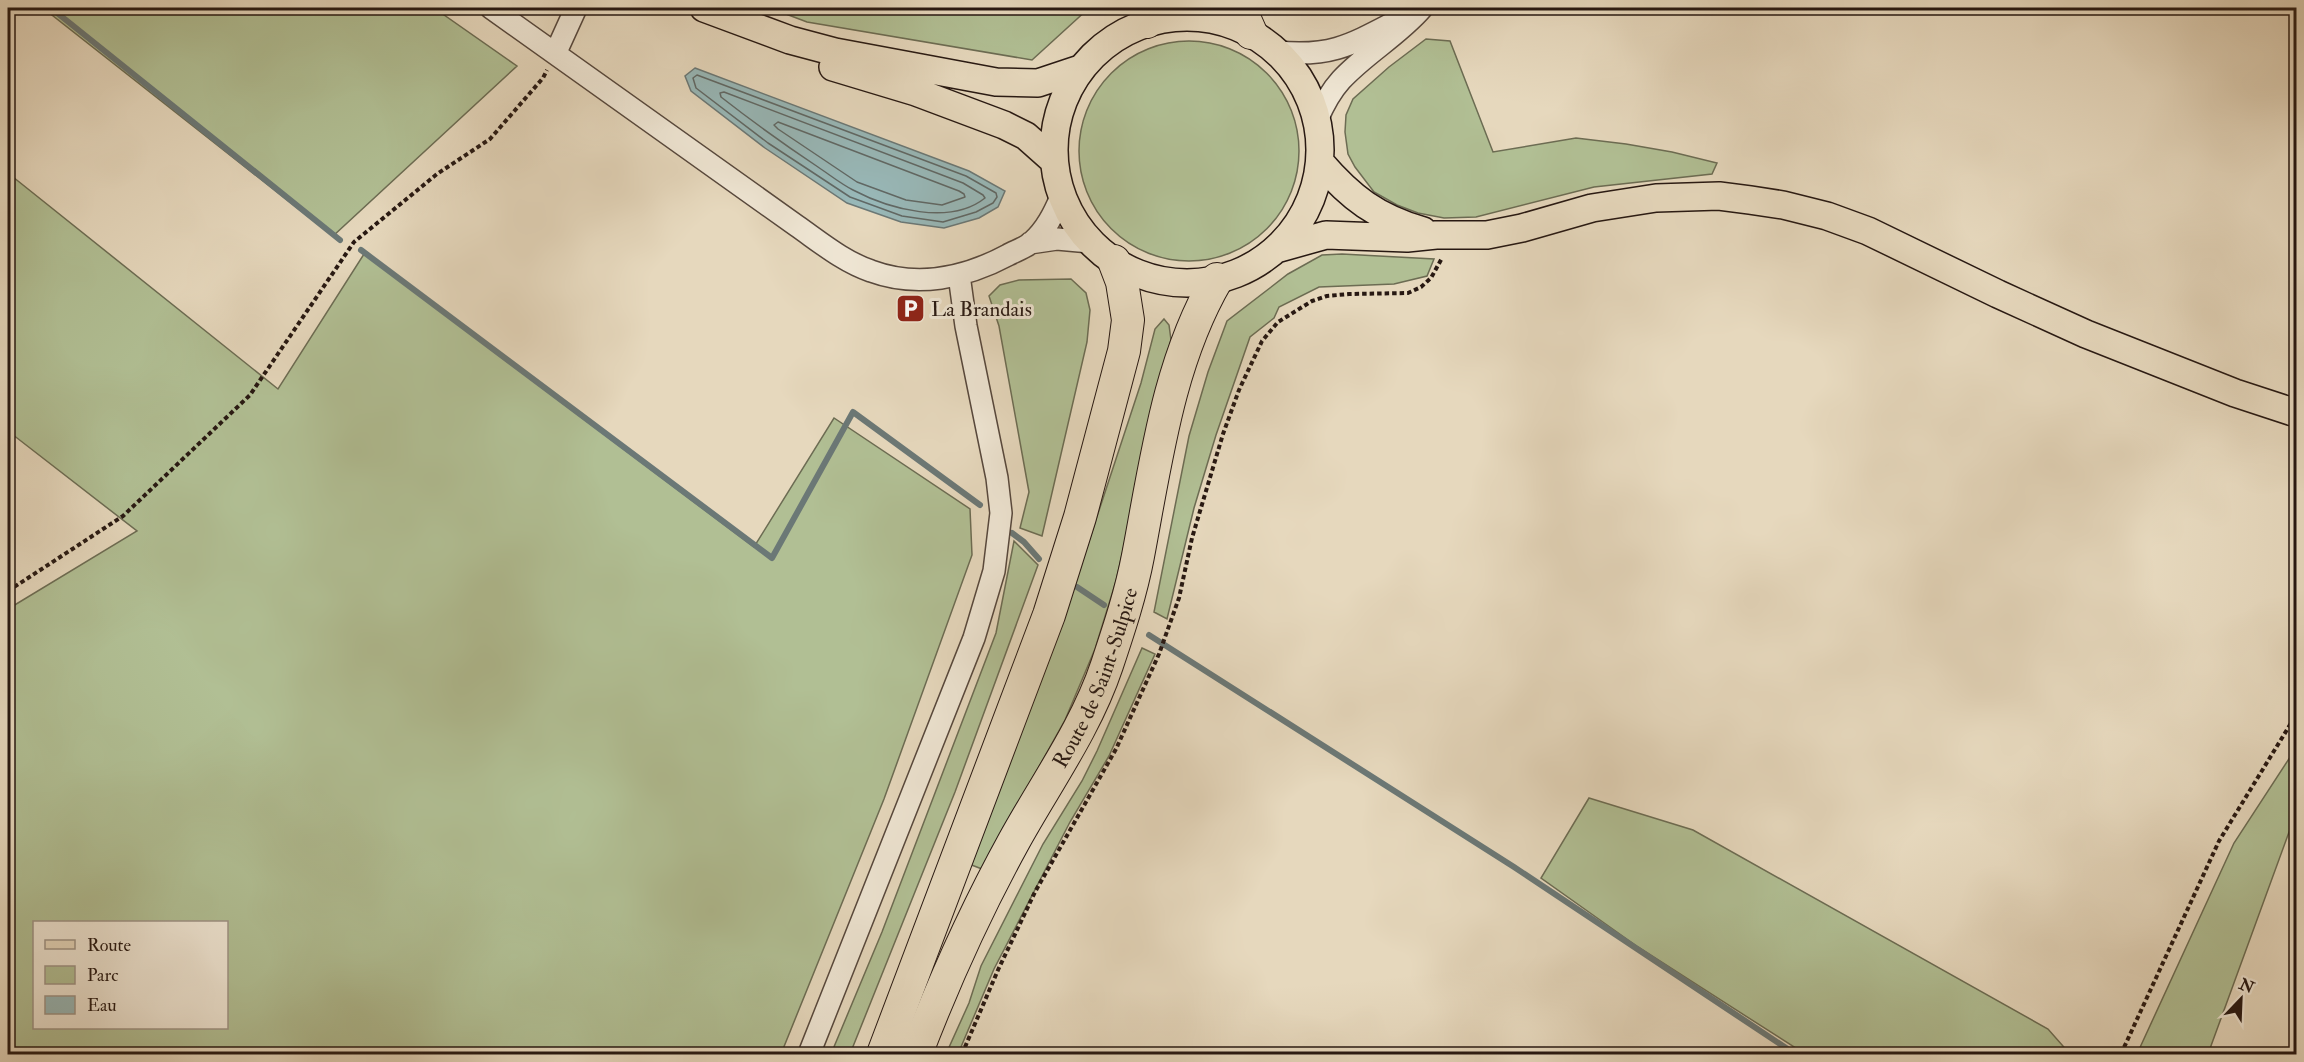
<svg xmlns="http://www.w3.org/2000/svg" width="2304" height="1062" font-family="'IM FELL Double Pica',serif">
	<rect width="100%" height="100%" fill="#e6d8bd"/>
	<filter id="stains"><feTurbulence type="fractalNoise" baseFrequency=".00333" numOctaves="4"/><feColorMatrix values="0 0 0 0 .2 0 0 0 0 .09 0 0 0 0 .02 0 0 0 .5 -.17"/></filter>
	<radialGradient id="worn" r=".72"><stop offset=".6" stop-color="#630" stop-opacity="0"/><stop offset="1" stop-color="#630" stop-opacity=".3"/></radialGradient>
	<path fill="#b1bf94" stroke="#6c6c53" stroke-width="1.5" fill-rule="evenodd" d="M43,8H434L517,66L333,236Z
		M770,8H1089L1032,60L807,22Z
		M1426,39L1450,41L1493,152L1576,138L1626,144L1672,152L1717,163L1712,174L1594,187L1476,217L1444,218L1418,213L1397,205L1374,192L1355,167L1348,154L1345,132L1346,115L1353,99L1389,67Z
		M1079 151a110 110 0 1 1 220 0a110 110 0 1 1-220 0Z
		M8,173L278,389L364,254L754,547L834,418L970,509L972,555L884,799L781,1054H8V609L137,531L8,431ZM34,922H226V1028H34Z
		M1342,254L1434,259L1427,276L1394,284L1319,287L1279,307L1274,318L1250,337L1216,435L1194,508L1167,619L1154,612L1189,436L1208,372L1227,321L1288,274L1322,255Z
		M1071,279L1086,293L1090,310L1087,342L1042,536L1020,528L1029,492L999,326L989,296L1000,285L1019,280Z
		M1164,319L1169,325L1171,340L1116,581L1095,649L1065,720L982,869L969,864L1086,550L1141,383L1155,329Z
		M1014,541L1038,565L955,792L850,1054H831L882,932L996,633Z
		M1142,648L1155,654L1109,756L1070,822L994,969L958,1054H946L969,1003L981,966L1043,844L1082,781L1097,751Z
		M2296,748V813L2208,1054H2137L2234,843Z
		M1589,798L1693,830L2048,1029L2070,1054H1805L1638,947L1541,878Z"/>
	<path fill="#98b8b8" stroke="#6b7876" stroke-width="1.5" d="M695,68L969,171L1005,191L998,207L979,218L944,228L901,222L847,203L765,148L691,91L685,76Z"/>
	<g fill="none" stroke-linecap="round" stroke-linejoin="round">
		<path stroke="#606865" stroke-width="1.5" d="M697,75L966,176L996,193L997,197L993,203L976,212L943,222L902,216L850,197L768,143L696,88L693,78Z
			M724,92L963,183L983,195L985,198C950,226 889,209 853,190C841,184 830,175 818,167C785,145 753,122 721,97L720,93Z
			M778,122L959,191L964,194L965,197L942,205L906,200L857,182L778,129L774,125Z"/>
		<path stroke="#6b7876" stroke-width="6" d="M51,8L340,240
			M361,250L772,558L853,412L980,505
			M1012,533L1024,542L1039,559
			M1077,587L1104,605
			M1149,635L1514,867L1795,1054"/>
		<defs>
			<path id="minor" d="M491,8L797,226C820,242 844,262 871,271C917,288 965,278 1008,255C1015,251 1025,248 1032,242C1046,230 1054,213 1061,197
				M556,52L576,8
				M1278,52C1329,57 1349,46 1393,23
				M1317,120C1323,106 1331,91 1341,80C1366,53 1399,35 1422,8
				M1030,243L1057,239L1090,242
				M809,1054L974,638L994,571L1001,513L997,478L966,326L959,275"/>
			<path id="major" d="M704,8L790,40L835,52L996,82L1038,83L1080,69
				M1054 150a133 133 0 1 1 266 0a133 133 0 1 1-266 0Z
				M833,67L916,92L1004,125L1026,136L1053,160
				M1320,162C1351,198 1376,217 1423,231
				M1276,249L1326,235L1407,238L1436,235H1487L1522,228L1592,208L1656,198L1719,196L1750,200L1783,205L1827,216L1868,231L1998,294L2086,334L2235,393L2296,413"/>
			<g id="highway">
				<path d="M1240,8L1251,33"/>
				<path d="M1147,22L1158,8"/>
				<path d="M883,1054L1049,615L1080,517L1124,351L1128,320L1122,282L1114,261"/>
				<path id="s1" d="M916,1054C944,981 976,910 1014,841C1046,783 1086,728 1107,665C1119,629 1131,593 1138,556C1156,462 1168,363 1217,279"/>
			</g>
		</defs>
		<use href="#minor" stroke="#57483d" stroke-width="24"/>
		<use href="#major" stroke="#271812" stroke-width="30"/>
		<use href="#highway" stroke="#271812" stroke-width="34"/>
		<path stroke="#271812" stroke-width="4" stroke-dasharray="4.5 3" stroke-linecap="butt" d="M8,591L123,516L250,395L354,242L437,174L490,139L543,78L547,70
			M962,1054L998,970L1035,892L1116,749L1159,654L1179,598L1192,538L1223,434L1239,390L1262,341L1278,322L1312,301L1327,296L1349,294L1408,293L1421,287L1431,278L1442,258
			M2121,1054L2219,841L2296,715"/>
		<use href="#minor" stroke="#efe6d4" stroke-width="21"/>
		<use href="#major" stroke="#e6d8bd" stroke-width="27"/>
		<use href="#highway" stroke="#e6d8bd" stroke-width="32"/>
	</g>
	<defs>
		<symbol id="parking-square" viewBox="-11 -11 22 22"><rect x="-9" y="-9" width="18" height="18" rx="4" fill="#8f2418" stroke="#efe6d4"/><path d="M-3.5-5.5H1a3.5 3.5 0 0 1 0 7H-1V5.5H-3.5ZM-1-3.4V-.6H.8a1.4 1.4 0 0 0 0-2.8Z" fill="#fff"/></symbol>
	</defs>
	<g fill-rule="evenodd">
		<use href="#parking-square" x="894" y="292" width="33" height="33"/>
	</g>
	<g text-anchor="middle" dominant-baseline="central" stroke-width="6" stroke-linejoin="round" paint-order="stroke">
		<g font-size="21" fill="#271812" stroke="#efe6d4" text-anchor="start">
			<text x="931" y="309">La Brandais</text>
		</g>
		<g font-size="21" fill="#271812" stroke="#efe6d4">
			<text stroke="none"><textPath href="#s1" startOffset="418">Route de Saint-Sulpice</textPath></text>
		</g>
	</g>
	<rect width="2304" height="1062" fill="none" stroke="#e6d8bd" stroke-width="30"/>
	<rect x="9" y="9" width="2286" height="1044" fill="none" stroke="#271812" stroke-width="3"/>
	<rect x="15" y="15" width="2274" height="1032" fill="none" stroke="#271812" stroke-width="1.5"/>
	<rect x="33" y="921" width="195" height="108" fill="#efe6d4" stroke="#9f9486" stroke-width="1.5"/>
	<rect x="45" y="940" width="30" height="9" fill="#e6d8bd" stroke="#9f9486" stroke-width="1.5"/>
	<text x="87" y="951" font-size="18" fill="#271812">Route</text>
	<rect x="45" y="966" width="30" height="18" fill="#b1bf94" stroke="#9f9486" stroke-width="1.5"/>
	<text x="87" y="981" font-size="18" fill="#271812">Parc</text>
	<rect x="45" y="996" width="30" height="18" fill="#98b8b8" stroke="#9f9486" stroke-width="1.5"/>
	<text x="87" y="1011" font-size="18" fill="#271812">Eau</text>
	<g transform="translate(2241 999) rotate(23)" stroke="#efe6d4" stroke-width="4.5" paint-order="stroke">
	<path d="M0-4.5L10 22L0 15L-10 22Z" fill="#271812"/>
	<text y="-9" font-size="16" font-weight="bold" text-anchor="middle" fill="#271812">N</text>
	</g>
	<rect width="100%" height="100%" filter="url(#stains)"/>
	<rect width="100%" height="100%" fill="url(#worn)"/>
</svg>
